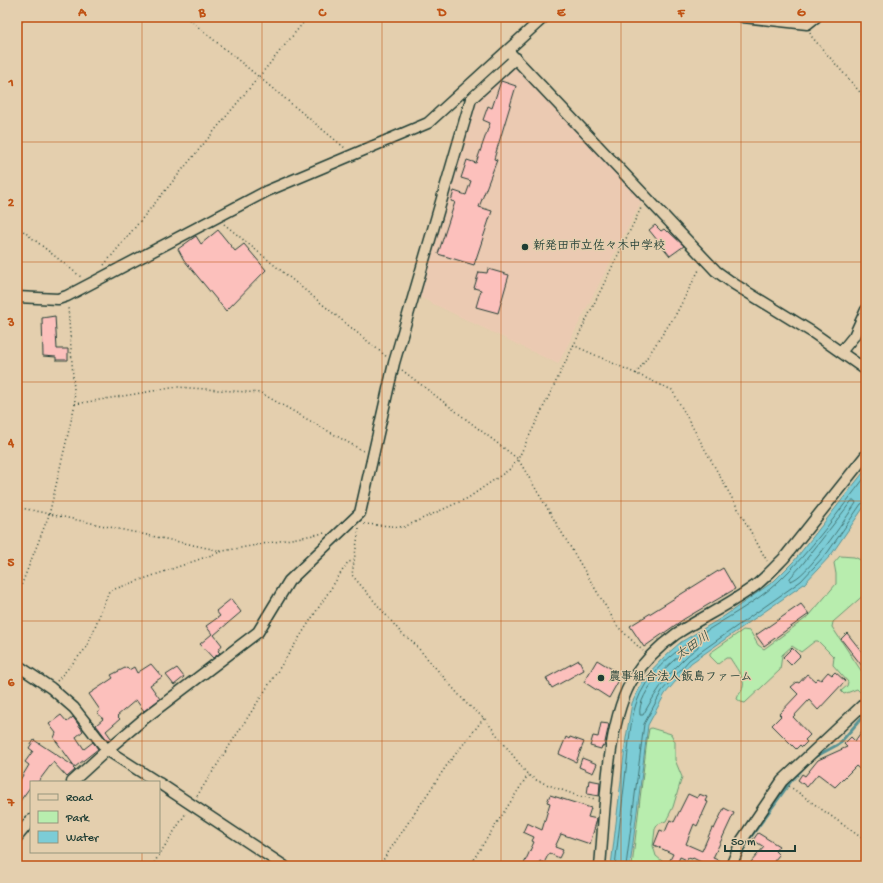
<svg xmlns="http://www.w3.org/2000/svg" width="883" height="883" font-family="'Gochi Hand','Klee One',sans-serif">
	<rect width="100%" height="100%" fill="#e4cfae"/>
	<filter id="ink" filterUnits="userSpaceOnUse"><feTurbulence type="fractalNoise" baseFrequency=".025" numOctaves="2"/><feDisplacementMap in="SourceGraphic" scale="8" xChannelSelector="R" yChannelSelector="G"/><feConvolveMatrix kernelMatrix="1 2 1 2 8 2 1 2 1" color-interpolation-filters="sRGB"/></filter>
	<g filter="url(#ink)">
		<path fill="#ebcab2" d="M517,64L643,198L558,364L419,297L473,102Z"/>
		<path fill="#b8edae" stroke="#6c9571" d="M840,556L854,557L863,561L866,558V593L833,622L832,627L866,678V694L863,695L857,689L844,694L841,691L847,686L848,682L833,665L834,657L818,641H815L801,652L792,646L782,655L780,670L745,703L741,702L737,699C738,694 742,692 743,687C746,680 734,665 730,658H726L718,664L710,656V653L743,630L750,631L758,645L764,649L809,616L836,584V574L834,563Z
			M651,728L671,734L675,742V760L682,777L673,807L666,821L658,824L655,829L653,846L656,856L668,866H632L647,740L649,729Z"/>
		<path fill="#7cccd6" stroke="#579395" d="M866,469V504L831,555L804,584L691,663L665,694L648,725L630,866H611L626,738L632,703L645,677L665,656L681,642L723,617L774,581L794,561Z"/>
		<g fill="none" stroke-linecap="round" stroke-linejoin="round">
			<path stroke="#447675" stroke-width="1" d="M852,501H855L856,503C846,518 806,579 790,581V578L801,566Z
				M696,644H698V647C674,665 658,688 643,715H640C636,692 677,654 696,644Z
				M615,866C619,831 623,796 627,761C629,743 630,722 636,704C656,645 734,623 778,582C811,551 838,512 866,476
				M626,866L644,724L662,691L689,660L801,581L828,552L861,504L866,502"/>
			<path stroke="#579395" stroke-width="3" d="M736,866L747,842L791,781L813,758L839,744L866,713"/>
		</g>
		<path fill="#fcc0bc" stroke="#1f3d34" d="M501,81L516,86L494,159L497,160L479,207L492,211L474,265L438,254L455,202L451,201L454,191L466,195L471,181L461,178L467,160L476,163L490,123L483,120L488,106L492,108Z
			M655,225L661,231L664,229L667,232L668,231L684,246L670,256L649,230Z
			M218,230L235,251L244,244L266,270L226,311L184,260L178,249L196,236L201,244Z
			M488,269L509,275L498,313L476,307L481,290L474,288L479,272L487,273Z
			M55,316L57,349H68V360H56V357L43,356L42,318Z
			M723,568L735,589L684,619L644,647L630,626Z
			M231,599L241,612L214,635L222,645L218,651L220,653L213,658L200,644L212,634L206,626L220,616L216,611Z
			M801,604L809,614L764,646L756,635Z
			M847,633L866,657V671L841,639Z
			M792,648L800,656L791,665L783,657Z
			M579,660L584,670L552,688L546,678Z
			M597,660L615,671L613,676L619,680L609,698L584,682Z
			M151,664L162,677L150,685L160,699L144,711L136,700L117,716L120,719L106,731L111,738L108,741L96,725L103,719L98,713L100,710L89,694L113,678L111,675L127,667L129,670L134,667L137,673Z
			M177,668L184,677L174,685L166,675Z
			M828,672L832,675L835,672L845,681L818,710L809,700L793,717L810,735L805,740L807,742L802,747L800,745L796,749L772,725L781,716L779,714L798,694L791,687L797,682L799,683L807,674L815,681L818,678L821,680Z
			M61,715L67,722L73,717L83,731L76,737L84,749L93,742L98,749L75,767L54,738L56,733L49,724Z
			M601,723L609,724L604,747L602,746L601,749L590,746L593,736L598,737Z
			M866,725V775L856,766L835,787L818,774L807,787L798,780L802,774L805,776L818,760L847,747L844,744L851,737L855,741Z
			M566,737L569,739L570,737L584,742L576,762L559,754Z
			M34,740L75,767L73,768L75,770L67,777L53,762L38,782H31V786L17,805V785L29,765L25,762L33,751L29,748Z
			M582,758L597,764L593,773L579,767Z
			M589,780L600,782L599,796L587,794Z
			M688,794L697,798L699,794L707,797L705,801L708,802L697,826L694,824L686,844L702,851L712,828L714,829L724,808L734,813L713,858L725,863V866H709L693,858L692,859L688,858L687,860L680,857L676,866H667L673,854L654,845L660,830L665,832L670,820L674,822Z
			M550,795L591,808L588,817L597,819L590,844L561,834L555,847L563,850L559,858L549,853L544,863L540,861L537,866H523L534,842L532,841L534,837L523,832L527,823L542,830L550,803L547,802Z
			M758,833L779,846L775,851L779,855L770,866H756L751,862L764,847L753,840Z"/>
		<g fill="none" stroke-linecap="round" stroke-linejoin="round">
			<defs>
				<path id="minor" d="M743,17L807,24L816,17
					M511,54L716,271L734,284L812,332L866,370
					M17,297L58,299L67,296L267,191L428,123L544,17
					M841,352L854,336L866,310
					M17,665L51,688L74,708L107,750L157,782
					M72,782L107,750L145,718L258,632L289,581L360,513L394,363L471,99L516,58
					M159,783L284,866
					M17,837L31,820
					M600,866C605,815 606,719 634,677C644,661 661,645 676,634C702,617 731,604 756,585C766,577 775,567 784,558L866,455
					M731,866L742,840L782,781L866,702"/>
			</defs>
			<use href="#minor" stroke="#1f3d34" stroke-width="13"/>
			<path stroke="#1f3d34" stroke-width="1.5" stroke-dasharray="1 3" stroke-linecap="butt" d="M186,17L345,148
				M17,28L26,17
				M810,33L812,37L866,99
				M224,224L387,357
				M17,226L81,277
				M104,265L308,17
				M573,345L672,390L767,561
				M402,370L518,459L618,627L643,651
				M636,374L676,314L700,268
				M75,404L177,387L261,393L365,452
				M17,507L221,551
				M364,524L404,527L468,498L510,469L518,459L642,206
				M359,528L352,575L403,635L412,641L467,704L484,718L528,775L538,781L578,796L596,799
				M17,596L49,515L75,404L68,307
				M57,681L87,647L109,591L223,551L325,533
				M789,786L866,841
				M197,796L348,562L353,561
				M152,866L186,813
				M379,866L447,765L484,718
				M469,866L528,775"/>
			<use href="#minor" stroke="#e4cfae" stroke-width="10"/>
		</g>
	</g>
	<path fill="none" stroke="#c05314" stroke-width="1" stroke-opacity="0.55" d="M142,17V782M262,17V866M382,17V866M501,17V866M621,17V866M741,17V866M17,142H866M17,262H866M17,382H866M17,501H866M17,621H866M17,741H866M142,852V866"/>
	<g fill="#1f3d34" stroke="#e4cfae" stroke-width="1.5">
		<circle cx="525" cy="247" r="4"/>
		<circle cx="601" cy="678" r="4"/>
	</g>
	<g text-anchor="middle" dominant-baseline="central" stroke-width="3" stroke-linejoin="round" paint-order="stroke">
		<g font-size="12" font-weight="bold" fill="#1f3d34" stroke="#e4cfae" text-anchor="start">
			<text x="533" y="247">新発田市立佐々木中学校</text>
			<text x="609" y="678">農事組合法人飯島ファーム</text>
		</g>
		<g font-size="13" font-style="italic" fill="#24443c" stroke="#e4cfae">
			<text transform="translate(693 647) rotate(-35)">太田川</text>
		</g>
	</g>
	<rect width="883" height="883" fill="none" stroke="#e4cfae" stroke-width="44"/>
	<rect x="30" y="781" width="130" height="72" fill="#e4cfae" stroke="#95957d"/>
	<rect x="38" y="794" width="20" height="6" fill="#e4cfae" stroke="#95957d"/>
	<text x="66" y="801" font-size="12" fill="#1f3d34">Road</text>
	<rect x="38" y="811" width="20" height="12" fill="#b8edae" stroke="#95957d"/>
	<text x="66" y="821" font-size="12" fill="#1f3d34">Park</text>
	<rect x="38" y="831" width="20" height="12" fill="#7cccd6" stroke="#95957d"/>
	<text x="66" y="841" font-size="12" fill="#1f3d34">Water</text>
	<path d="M725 845v6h70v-6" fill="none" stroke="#1f3d34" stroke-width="2"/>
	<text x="731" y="845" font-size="12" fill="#1f3d34" stroke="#e4cfae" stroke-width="3" paint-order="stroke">50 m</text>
	<rect x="22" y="22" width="839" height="839" fill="none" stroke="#c05314" stroke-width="1.5"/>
	<g font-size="13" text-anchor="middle" font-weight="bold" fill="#c05314">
		<text x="82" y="16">A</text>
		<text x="202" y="16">B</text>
		<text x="322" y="16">C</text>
		<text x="442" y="16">D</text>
		<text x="561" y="16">E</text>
		<text x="681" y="16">F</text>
		<text x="801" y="16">G</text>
		<text x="11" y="86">1</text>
		<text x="11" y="206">2</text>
		<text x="11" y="326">3</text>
		<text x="11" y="446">4</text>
		<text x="11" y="566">5</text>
		<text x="11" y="686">6</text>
		<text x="11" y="806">7</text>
	</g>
</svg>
